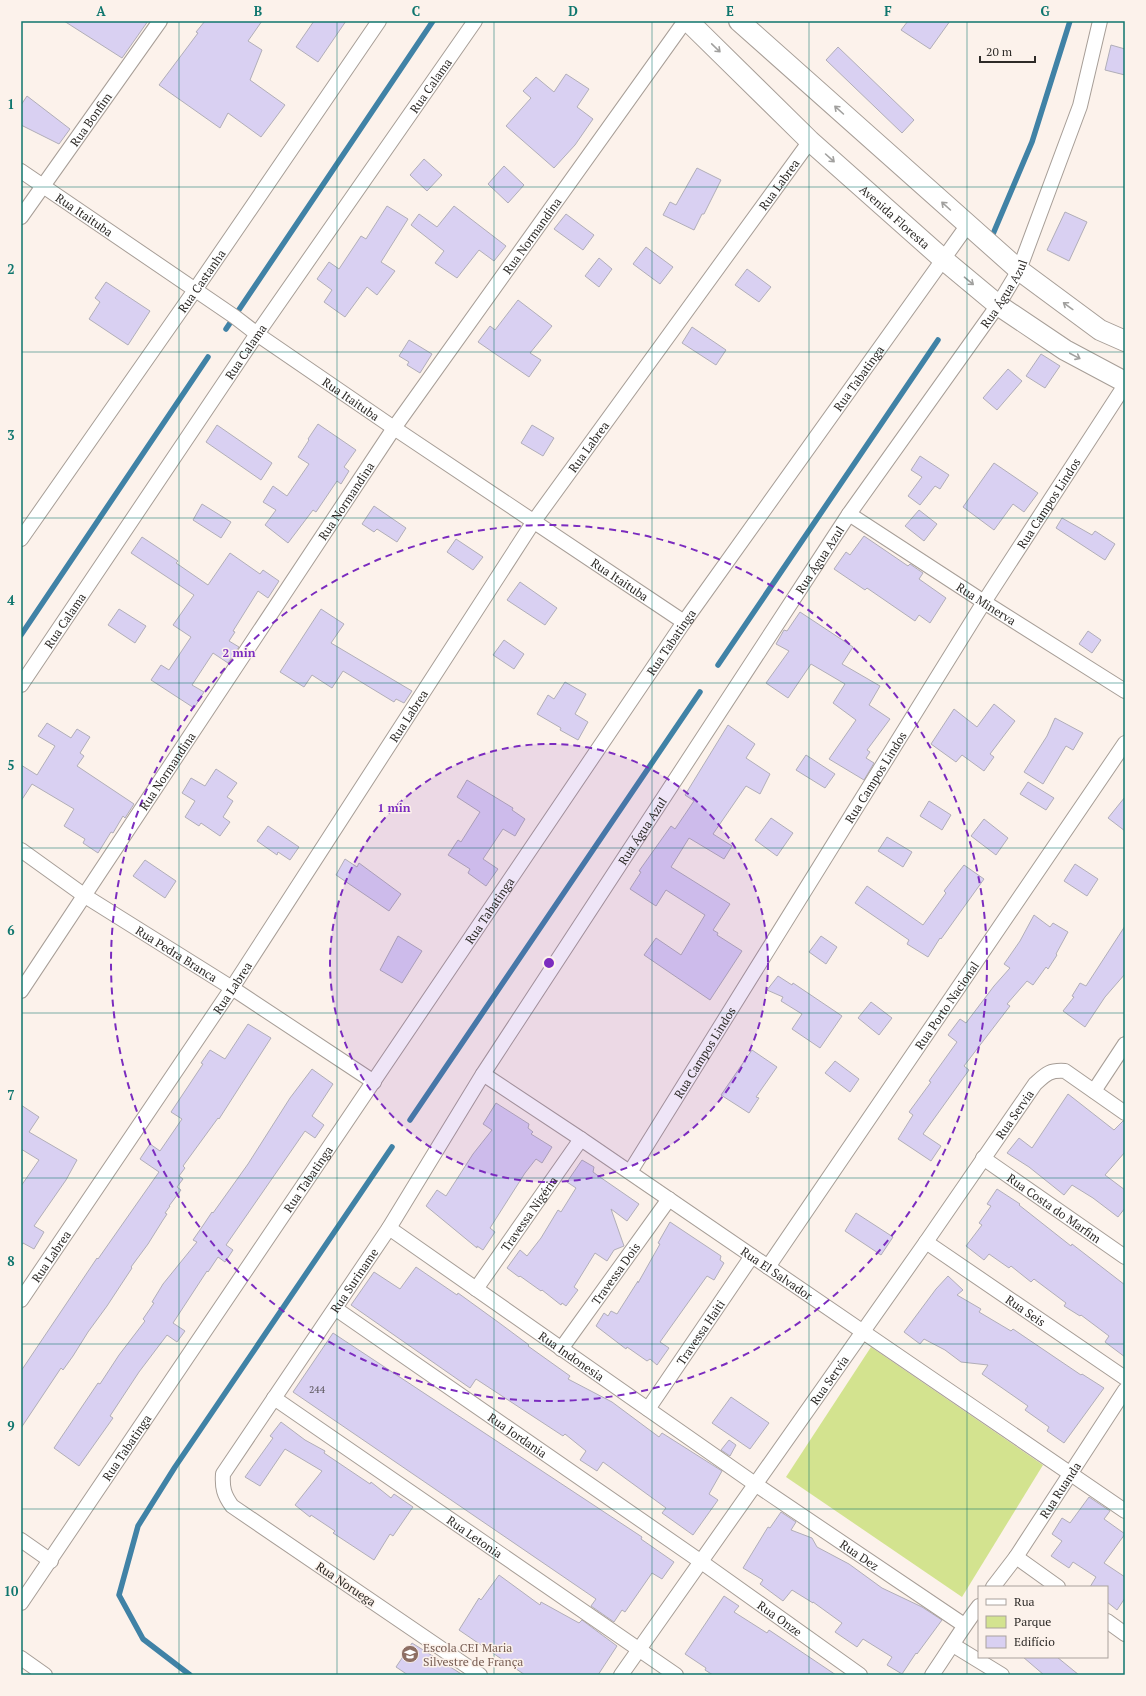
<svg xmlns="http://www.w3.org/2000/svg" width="1146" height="1696" font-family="'PT Serif',serif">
	<rect width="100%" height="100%" fill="#fcf2eb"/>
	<path fill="#d3e38f" d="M871,1347L1043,1465L962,1597L786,1477Z"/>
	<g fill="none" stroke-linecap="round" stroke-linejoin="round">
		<path stroke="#4082a6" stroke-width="5.5" d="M993,234L1032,142L1070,21
			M226,329L433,21
			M21,635L208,357
			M718,665L938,340
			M410,1120L700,692
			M190,1675L143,1639L119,1595L138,1526L175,1467L392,1147"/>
	</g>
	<path fill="#d9d0f2" stroke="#b1aeb8" d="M64,21H148L122,58Z
		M205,21H262L248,41L262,50L250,80L285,105L261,137L228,113L220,128L159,85L198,33L196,32Z
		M314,21H346L318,62L296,47Z
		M908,21H950L930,49L901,30Z
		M1111,45L1125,49V75L1105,70Z
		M838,47L914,120L902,133L826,60Z
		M566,74L589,89L577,107L593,119L575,145L554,168L506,126L531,98L523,91L536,77L554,92Z
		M27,96L70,129L59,144L21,125V105Z
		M424,159L442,175L427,191L410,175Z
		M504,166L524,185L508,203L488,184Z
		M697,168L721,180L704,214H702L694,230L663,215L670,202L676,205Z
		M387,206L408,219L381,262L395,271L377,295L367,287L345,317L324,302L332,290L317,279L329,262L339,269L361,236L366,239Z
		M454,206L506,246L494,261L479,250L457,278L435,263L444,251L411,225L419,214L437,227Z
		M1065,212L1087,222L1069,261L1047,250Z
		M566,214L594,235L583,250L554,229Z
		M646,247L673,267L660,284L633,264Z
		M599,258L612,269L599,287L585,276Z
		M747,269L771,287L759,302L735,285Z
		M106,282L150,311L128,345L89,319L100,302L95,298Z
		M518,300L552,326L530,353L541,360L529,377L478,342L490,326L495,330Z
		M692,327L726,350L716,365L682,343Z
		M409,340L432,354L420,373L407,365L409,362L399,356Z
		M1041,354L1060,366L1045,388L1026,376Z
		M1008,369L1022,381L997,410L983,398Z
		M318,424L356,450L344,467L349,471L341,484L337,481L316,512L313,510L288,543L265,525L276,510L263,502L273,486L287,496L309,464L298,457L309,440L308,439Z
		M217,425L272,463L261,480L206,442Z
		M532,425L554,438L543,456L521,443Z
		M920,456L949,475L940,489L935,486L920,505L908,496L922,477L911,470Z
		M994,463L1038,493L1024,512L1013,504L994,530L963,507Z
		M202,504L231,522L221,538L193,520Z
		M374,506L406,528L397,542L377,529L374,532L362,524Z
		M919,510L937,524L924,541L905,526Z
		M1062,518L1092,535L1095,531L1115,544L1105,560L1056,528Z
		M864,536L908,566L910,564L923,573L919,579L946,598L930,623L919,615L915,621L867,588L865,590L834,569L846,552L850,555Z
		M142,537L178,561L176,563L208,585L230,553L260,574L263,570L279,581L268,598L258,591L233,631L235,632L229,641L239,647L228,663L213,653L192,685L204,692L194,708L151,680L161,665L169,670L191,637L173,625L194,595L131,553Z
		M456,539L483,557L473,570L447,552Z
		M520,582L557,608L545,625L507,600Z
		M119,609L146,626L135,643L108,625Z
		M321,609L344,624L331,643L412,691L404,703L396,699L394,702L343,671L332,688L312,675L304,687L280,672Z
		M800,612L853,647L842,664L880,686L869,705L890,719L867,750L870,752L866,758L874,763L864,780L829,759L856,720L833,703L845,684L811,664L788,698L766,683L789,651L776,644L784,630L787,631Z
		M1088,631L1101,640L1092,653L1079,644Z
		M504,640L524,654L514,669L493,655Z
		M565,682L586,694L575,714L588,722L578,740L560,730L561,728L537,714L548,695L554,699Z
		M994,704L1015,721L990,754L994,757L984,771L962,755L956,762L931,744L954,709L977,727Z
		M1055,718L1083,733L1073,750L1066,746L1043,784L1024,772L1047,736Z
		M47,723L71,738L77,729L90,737L80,753L84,756L77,766L134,804L125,818L123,816L113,833L111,832L98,853L83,843L85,839L64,826L74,809L32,784L21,801V765L37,775L55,746L38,736Z
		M728,725L755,744L746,758L770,774L760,794L746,786L713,834L732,846L724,859L689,838L671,867L730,904L713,930L718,933L717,935L742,951L710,1000L644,955L656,938L681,955L705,915L666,890L656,906L630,889L641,872L639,871L671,826L675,829L694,801L685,795Z
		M806,755L835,774L825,788L796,770Z
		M216,769L237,783L227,797L233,801L223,817L230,822L220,836L201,823L199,826L185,817L195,801L182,793L191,778L205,786Z
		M467,780L513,808L512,810L525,819L515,836L503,829L483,859L498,869L486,886L468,873L470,869L448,855L458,840L461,842L480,812L457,797Z
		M1028,782L1054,798L1046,810L1020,794Z
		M1125,797V831L1108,818Z
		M929,801L951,815L942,830L920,816Z
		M771,818L793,833L777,856L755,840Z
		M984,819L1008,838L996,855L971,836Z
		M268,826L299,847L290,860L278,852L277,855L257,841Z
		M887,837L912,852L903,867L878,851Z
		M345,859L357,867L359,863L401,894L389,911L336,875Z
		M145,860L176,881L165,898L133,876Z
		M1075,864L1098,879L1087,896L1064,881Z
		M964,865L984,879L941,939L940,938L928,957L907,944L909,940L855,903L867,886L923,925L946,893L944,891Z
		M1034,915L1050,927L1053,923L1068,932L1056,954L1057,955L1048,969L1046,967L1033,985L1027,981L1007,1004L1010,1006L964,1066L969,1070L923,1134L941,1146L931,1161L898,1139L913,1115L909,1112L931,1082L929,1081L957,1042L948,1035L960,1019L966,1023L994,986L1010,968L1004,964L1020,941Z
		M1125,926V974L1105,997L1085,1027L1063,1011L1074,997L1072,996L1080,983L1086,986Z
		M398,936L422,951L402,983L380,970Z
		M821,936L837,947L826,964L809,952Z
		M778,976L792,985L793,983L842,1016L820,1048L792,1029L802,1014L781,1001L783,997L767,990Z
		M871,1002L892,1018L879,1035L858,1018Z
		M248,1024L271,1038L219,1119L218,1118L183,1166L185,1168L179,1176L183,1179L177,1187L181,1190L169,1206H170L165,1213L167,1214L163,1220L148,1244L131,1267L132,1268L107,1306L88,1332L73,1356L63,1370L61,1368L21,1428V1371L97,1258L98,1259L159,1172L140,1159L150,1144L160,1151L182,1119L171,1112L203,1064L201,1063L210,1050L225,1059Z
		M752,1050L777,1067L756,1097L759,1098L749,1113L721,1095Z
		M835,1061L859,1079L850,1092L825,1073Z
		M312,1069L333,1084L312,1116L324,1125L315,1138L305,1131L226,1245L233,1250L225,1262L218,1257L208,1272L207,1271L173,1323L185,1331L177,1342L167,1335L139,1372L110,1416L113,1418L79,1466L54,1448L98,1383L100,1384L119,1355L145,1321L143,1319L154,1303L152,1302L163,1284L197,1242L193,1240L204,1224L212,1212L213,1213L248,1164L290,1098Z
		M1068,1094L1114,1130L1123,1121H1125V1152L1105,1175L1125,1190V1208L1118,1217L1093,1198L1072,1185L1064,1195L1029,1167L1007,1153L1019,1138L1032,1148Z
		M496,1103L529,1124L528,1128L533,1132L531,1134L552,1147L542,1163L536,1159L525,1173L490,1228L495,1232L483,1250L477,1246V1248L426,1206L437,1190L446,1196L473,1154L492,1130L483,1124Z
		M21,1105L39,1117L29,1132L77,1160L66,1180L34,1226L44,1232L34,1249L23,1243L21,1246V1186L39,1160L21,1149Z
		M582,1160L594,1167L593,1172L597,1175L639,1204L627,1221L611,1209L624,1246L614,1250L607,1261L595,1253L574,1287L578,1290L566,1306L562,1303L561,1305L542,1290L541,1291L520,1276L519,1277L507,1268L520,1250L527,1256L541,1238L558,1210L561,1212L576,1188L567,1182Z
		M997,1189L1020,1204L1019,1205L1071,1246L1072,1244L1125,1285V1357L1105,1342L1109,1336L1081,1315L1080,1316L1064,1306L1066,1303L1034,1279L1031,1282L1011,1266L1009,1268L989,1254L984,1260L966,1246L982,1225L979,1223L991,1206L987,1204Z
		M856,1213L893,1237L881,1255L845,1231Z
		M670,1222L721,1256L720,1260L724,1263L714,1280L707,1276L660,1342L669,1348L657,1365L650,1359L647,1361L627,1347L626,1349L596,1326L604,1313L608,1316L611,1311L617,1314L638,1281V1283L660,1244L658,1243Z
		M416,1267L457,1295L458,1293L498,1322L529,1345L528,1346L570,1376L568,1379L612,1402L659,1437L662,1433L722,1471L709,1494L718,1500L693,1535L662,1513L666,1508L603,1462L597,1471L580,1460L586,1451L565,1434L563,1436L476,1379L470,1388L351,1305L374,1272L400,1289Z
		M948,1276L963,1290L957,1295L981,1309L979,1312L1011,1331L1013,1329L1081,1375L1082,1374L1104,1388L1064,1443L1047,1431L1049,1427L1025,1410L1028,1406L982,1374L988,1365L961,1362L945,1350L924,1339L920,1344L904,1332L936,1289Z
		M333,1333L642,1537L641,1539L674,1562L662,1579L652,1573L625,1612L622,1610L614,1622L591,1606L596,1599L293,1392Z
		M731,1397L769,1423L750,1449L712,1423Z
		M281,1422L305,1440L325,1451L324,1453L370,1484L371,1482L391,1498L394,1494L413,1507L393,1536L390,1534L374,1560L333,1533L335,1531L311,1515L310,1517L295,1505L322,1471L285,1449L260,1486L245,1477L273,1438L270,1436Z
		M729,1440L736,1445L730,1456L721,1450Z
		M1089,1497L1110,1511L1104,1519L1125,1534L1104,1563L1125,1577V1598L1117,1610L1107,1602V1587H1090L1096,1577L1073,1562L1069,1568L1051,1556L1062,1541L1052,1534L1062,1518L1070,1523Z
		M781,1512L796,1522L791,1530L812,1538L817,1547L849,1564L882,1588L922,1607L942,1620L917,1654L916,1653L902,1674L887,1665L892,1657L863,1639L857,1647L835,1632L842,1623L813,1602V1603L792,1590L783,1601L760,1584L763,1580L743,1568L768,1527L770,1528Z
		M499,1575L540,1605L541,1602L579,1623L582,1620L617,1646L598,1675H525L459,1630L479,1598L481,1600Z
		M724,1596L739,1606L734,1612L767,1633L769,1630L836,1675H713L705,1670L706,1668L685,1654Z
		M412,1643L463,1675H408L396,1667Z
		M1023,1657H1057L1079,1675H1044Z"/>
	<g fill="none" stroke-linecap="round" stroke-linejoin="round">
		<defs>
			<g id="street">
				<path id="s1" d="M21,171L235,317L257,334L394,428L684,622"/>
				<path id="s2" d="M21,217L160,21"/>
				<path id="s3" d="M849,514L984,602L1125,691"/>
				<path id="s4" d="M21,539L195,290L379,21"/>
				<path id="s5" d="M21,685L257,334L475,21"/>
				<path id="s6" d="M21,850L85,896L232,988L374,1082"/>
				<path id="s7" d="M21,991L394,428L685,21"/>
				<path id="s8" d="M483,1074L581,1139L1125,1511"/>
				<path d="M1094,1091L1125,1044"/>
				<path id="s9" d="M983,1158L1125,1257"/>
				<path id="s10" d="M630,1172L984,602L1125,385"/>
				<path id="s11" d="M389,1228L755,1484L964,1625"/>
				<path id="s12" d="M926,1242L1125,1378"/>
				<path id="s13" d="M768,1267L1125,743"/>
				<path id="s14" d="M476,1289L581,1139"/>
				<path id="s15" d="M21,1300L232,988L534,521L810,141"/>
				<path id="s16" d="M336,1309L700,1561L860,1675"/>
				<path id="s17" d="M561,1349L669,1199"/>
				<path id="s18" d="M274,1398L676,1675"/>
				<path id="s19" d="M648,1409L752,1256"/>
				<path d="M21,1540L51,1561"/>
				<path d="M1016,1557L1058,1587"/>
				<path id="s20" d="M993,1587L1016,1557L1125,1390"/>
				<path id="s21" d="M21,1603L684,622L967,226"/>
				<path d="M1107,1621L1125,1634"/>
				<path d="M953,1645L1002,1675"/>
				<path d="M21,1658L45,1675"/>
				<path id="s22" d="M480,1675L232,1506C224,1495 222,1488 223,1474L389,1228L483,1074L849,514L998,305L1019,270L1080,106L1100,21"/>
				<path id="s23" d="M621,1675L926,1242L1035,1084C1046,1074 1049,1070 1065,1071L1125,1113"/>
				<path d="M932,1675C948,1652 962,1628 979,1606"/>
			</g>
			<g id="secondary">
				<path id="s24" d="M688,21L810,141L944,260L998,305L1065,350L1125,382"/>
				<path d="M739,21L1019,270L1100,330L1125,341"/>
			</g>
		</defs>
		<use href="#street" stroke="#a79e97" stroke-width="16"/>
		<use href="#secondary" stroke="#a79e97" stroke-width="22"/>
		<use href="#street" stroke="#fff" stroke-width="14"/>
		<use href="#secondary" stroke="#fff" stroke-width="20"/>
	</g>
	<defs><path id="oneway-shaft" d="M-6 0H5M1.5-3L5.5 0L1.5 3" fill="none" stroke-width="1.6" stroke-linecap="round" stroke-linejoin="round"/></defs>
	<g stroke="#a1a09e">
		<use href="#oneway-shaft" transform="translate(716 48) rotate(44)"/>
		<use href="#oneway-shaft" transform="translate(839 110) rotate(-138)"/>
		<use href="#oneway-shaft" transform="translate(830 158) rotate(42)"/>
		<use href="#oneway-shaft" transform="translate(946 206) rotate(-138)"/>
		<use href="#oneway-shaft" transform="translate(969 281) rotate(40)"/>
		<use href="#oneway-shaft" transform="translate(1068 306) rotate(-144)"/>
		<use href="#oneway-shaft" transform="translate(1075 356) rotate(28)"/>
	</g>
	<path fill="none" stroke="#0f766e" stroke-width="1" stroke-opacity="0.55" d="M179,21V1675M337,21V1675M494,21V1675M652,21V1675M809,21V1675M967,21V1675M21,187H1125M21,352H1125M21,518H1125M21,683H1125M21,848H1125M21,1013H1125M21,1178H1125M21,1344H1125M21,1509H1125"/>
	<circle cx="549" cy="963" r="219" fill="#7b2cbf" fill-opacity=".12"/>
	<g fill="none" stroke="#7b2cbf" stroke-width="2" stroke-dasharray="7 5">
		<circle cx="549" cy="963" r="219"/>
		<circle cx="549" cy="963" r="438"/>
	</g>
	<defs>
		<symbol id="school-disc" viewBox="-11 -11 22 22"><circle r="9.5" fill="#8d6e63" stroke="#fcf2eb"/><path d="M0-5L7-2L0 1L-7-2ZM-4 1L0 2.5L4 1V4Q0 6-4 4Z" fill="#fff"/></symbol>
	</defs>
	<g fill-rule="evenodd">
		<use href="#school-disc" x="400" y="1644" width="20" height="20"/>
	</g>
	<g text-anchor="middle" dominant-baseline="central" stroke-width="3" stroke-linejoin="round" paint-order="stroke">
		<g font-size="10" fill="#59545a">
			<text x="317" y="1389">244</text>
		</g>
		<g font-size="12" fill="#2e2b28" stroke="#fcf2eb">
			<text stroke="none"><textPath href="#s5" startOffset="726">Rua Calama</textPath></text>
			<text stroke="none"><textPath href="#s2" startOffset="120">Rua Bonfim</textPath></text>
			<text stroke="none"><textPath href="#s15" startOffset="1349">Rua Labrea</textPath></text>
			<text stroke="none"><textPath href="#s1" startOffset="77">Rua Itaituba</textPath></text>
			<text stroke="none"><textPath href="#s24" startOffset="285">Avenida Floresta</textPath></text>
			<text stroke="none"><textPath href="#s7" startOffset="912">Rua Normandina</textPath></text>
			<text stroke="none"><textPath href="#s4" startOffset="315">Rua Castanha</textPath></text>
			<text stroke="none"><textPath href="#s22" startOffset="1750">Rua Água Azul</textPath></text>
			<text stroke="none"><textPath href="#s5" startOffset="402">Rua Calama</textPath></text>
			<text stroke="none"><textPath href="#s21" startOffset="1484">Rua Tabatinga</textPath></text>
			<text stroke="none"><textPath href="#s1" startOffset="401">Rua Itaituba</textPath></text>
			<text stroke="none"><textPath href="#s15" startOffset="1025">Rua Labrea</textPath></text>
			<text stroke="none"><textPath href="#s7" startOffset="588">Rua Normandina</textPath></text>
			<text stroke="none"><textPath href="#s10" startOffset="789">Rua Campos Lindos</textPath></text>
			<text stroke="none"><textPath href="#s22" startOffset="1426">Rua Água Azul</textPath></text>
			<text stroke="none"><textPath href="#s1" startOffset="725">Rua Itaituba</textPath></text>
			<text stroke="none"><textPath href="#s3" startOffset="164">Rua Minerva</textPath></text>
			<text stroke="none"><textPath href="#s5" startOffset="78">Rua Calama</textPath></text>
			<text stroke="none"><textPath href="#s21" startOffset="1160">Rua Tabatinga</textPath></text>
			<text stroke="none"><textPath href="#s15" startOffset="701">Rua Labrea</textPath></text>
			<text stroke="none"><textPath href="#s7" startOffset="264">Rua Normandina</textPath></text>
			<text stroke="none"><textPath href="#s10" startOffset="465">Rua Campos Lindos</textPath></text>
			<text stroke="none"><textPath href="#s22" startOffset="1102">Rua Água Azul</textPath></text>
			<text stroke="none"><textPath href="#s21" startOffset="836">Rua Tabatinga</textPath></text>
			<text stroke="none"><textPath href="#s6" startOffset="187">Rua Pedra Branca</textPath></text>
			<text stroke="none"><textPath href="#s15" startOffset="377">Rua Labrea</textPath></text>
			<text stroke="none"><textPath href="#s13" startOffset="317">Rua Porto Nacional</textPath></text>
			<text stroke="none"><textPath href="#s10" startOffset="141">Rua Campos Lindos</textPath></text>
			<text stroke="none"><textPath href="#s23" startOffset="685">Rua Servia</textPath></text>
			<text stroke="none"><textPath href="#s21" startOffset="512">Rua Tabatinga</textPath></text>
			<text stroke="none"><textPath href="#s9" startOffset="87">Rua Costa do Marfim</textPath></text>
			<text stroke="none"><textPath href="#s14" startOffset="92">Travessa Nigéria</textPath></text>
			<text stroke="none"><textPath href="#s15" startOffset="53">Rua Labrea</textPath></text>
			<text stroke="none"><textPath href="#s8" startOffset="355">Rua El Salvador</textPath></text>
			<text stroke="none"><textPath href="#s17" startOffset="93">Travessa Dois</textPath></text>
			<text stroke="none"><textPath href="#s22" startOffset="568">Rua Suriname</textPath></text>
			<text stroke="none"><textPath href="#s12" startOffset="121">Rua Seis</textPath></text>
			<text stroke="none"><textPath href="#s19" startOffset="93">Travessa Haiti</textPath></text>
			<text stroke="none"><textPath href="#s11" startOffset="223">Rua Indonesia</textPath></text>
			<text stroke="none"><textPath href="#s23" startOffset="361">Rua Servia</textPath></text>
			<text stroke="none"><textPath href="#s16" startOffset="221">Rua Jordania</textPath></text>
			<text stroke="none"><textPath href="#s21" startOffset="188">Rua Tabatinga</textPath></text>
			<text stroke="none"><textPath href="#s20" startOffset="118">Rua Ruanda</textPath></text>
			<text stroke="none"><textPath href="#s18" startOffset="244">Rua Letonia</textPath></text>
			<text stroke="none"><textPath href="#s11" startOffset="573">Rua Dez</textPath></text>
			<text transform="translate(346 1584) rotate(34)">Rua Noruega</text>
			<text stroke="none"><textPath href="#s16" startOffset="541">Rua Onze</textPath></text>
		</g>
		<g font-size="12" fill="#785e54" stroke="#fcf2eb" text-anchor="start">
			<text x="423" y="1647">Escola CEI Maria<tspan x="423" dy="14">Silvestre de França</tspan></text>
		</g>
	</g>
	<circle cx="549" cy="963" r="6" fill="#7b2cbf" stroke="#fcf2eb" stroke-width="2"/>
	<g font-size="12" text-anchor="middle" font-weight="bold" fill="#7b2cbf" stroke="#fcf2eb" stroke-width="3" stroke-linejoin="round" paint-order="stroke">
		<text x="239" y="657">2 min</text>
		<text x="394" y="812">1 min</text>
	</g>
	<rect width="1146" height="1696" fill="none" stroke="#fcf2eb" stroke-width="44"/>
	<rect x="978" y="1586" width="130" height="72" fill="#fcf2eb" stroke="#aaa29d"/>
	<rect x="986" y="1599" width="20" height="6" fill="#ffffff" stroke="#aaa29d"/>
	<text x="1014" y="1606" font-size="12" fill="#2e2b28">Rua</text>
	<rect x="986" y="1616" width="20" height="12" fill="#d3e38f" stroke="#aaa29d"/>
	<text x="1014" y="1626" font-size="12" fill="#2e2b28">Parque</text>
	<rect x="986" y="1636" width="20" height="12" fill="#d9d0f2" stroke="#aaa29d"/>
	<text x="1014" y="1646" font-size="12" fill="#2e2b28">Edifício</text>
	<path d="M980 56v6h55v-6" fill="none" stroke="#2e2b28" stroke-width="2"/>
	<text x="986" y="56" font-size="12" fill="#2e2b28" stroke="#fcf2eb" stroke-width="3" paint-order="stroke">20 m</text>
	<rect x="22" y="22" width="1102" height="1652" fill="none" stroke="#0f766e" stroke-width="1.5"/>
	<g font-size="13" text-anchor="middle" font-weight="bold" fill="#0f766e">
		<text x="101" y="16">A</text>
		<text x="258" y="16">B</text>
		<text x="416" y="16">C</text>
		<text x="573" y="16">D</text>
		<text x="730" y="16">E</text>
		<text x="888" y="16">F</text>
		<text x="1045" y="16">G</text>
		<text x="11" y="109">1</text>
		<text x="11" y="274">2</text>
		<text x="11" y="440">3</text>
		<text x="11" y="605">4</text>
		<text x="11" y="770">5</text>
		<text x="11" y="935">6</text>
		<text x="11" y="1100">7</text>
		<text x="11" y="1266">8</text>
		<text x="11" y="1431">9</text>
		<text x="11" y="1596">10</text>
	</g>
</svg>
